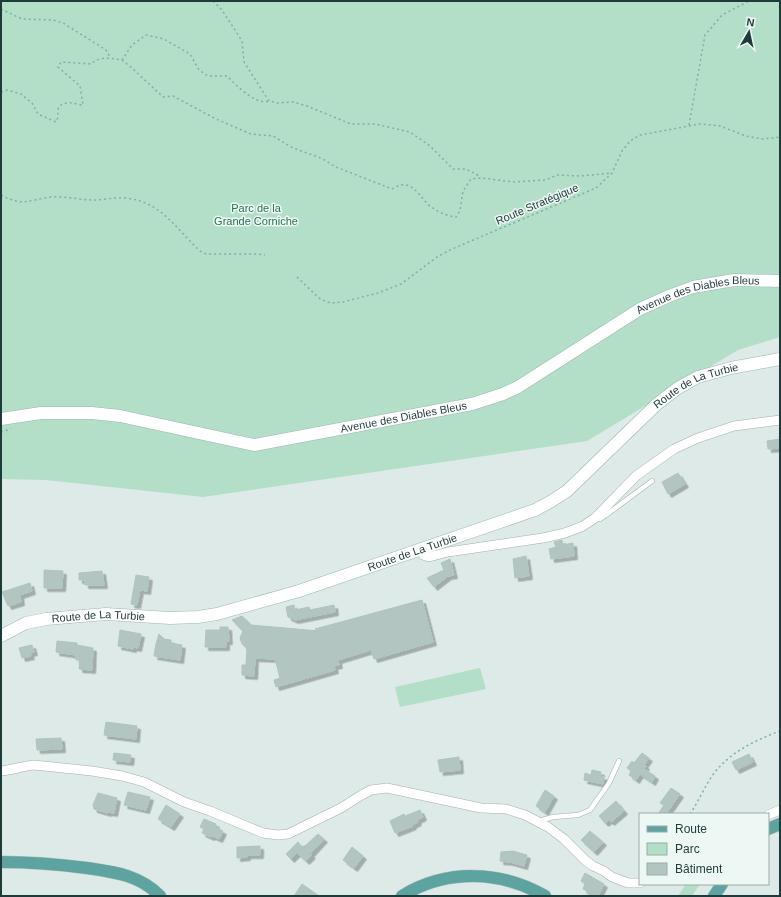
<svg xmlns="http://www.w3.org/2000/svg" width="781" height="897" font-family="Arial,sans-serif">
	<defs>
		<filter id="shadow"><feDropShadow dx="3.5" dy="3.5" stdDeviation="0" flood-color="#0004"/></filter>
	</defs>
	<rect width="100%" height="100%" fill="#ddeae7"/>
	<path fill="#b3dec8" d="M1,1H780V337L738,350L587,441L203,497L46,480L1,479Z
		M480,668L486,689L400,707L395,687Z
		M686,884H700L692,896H678Z"/>
	<path fill="#b2c5c1" stroke="#afc4c0" filter="url(#shadow)" d="M780,439V448L768,449L767,441Z
		M678,473L685,484L668,494L662,482Z
		M562,540L563,545L573,543L574,556L551,559L549,549L556,547L554,542Z
		M526,556L529,576L515,578L513,559Z
		M450,559L454,575L448,576L434,587L427,578L444,570L441,563Z
		M44,570L63,571L62,588H44Z
		M102,571L104,585H85V580H79V573Z
		M136,575L149,577L147,591L140,590L137,605L131,604Z
		M30,583L32,591L20,595L21,602L8,606L2,592Z
		M422,600L433,642L374,659L371,650L338,660L339,665L334,666L335,670L276,687L274,680L280,678L275,659L255,658L254,676L242,675V665H246L247,648L242,644L240,638L243,631L232,620L242,616L251,625L319,631L315,629Z
		M294,605L295,610L309,607L310,610L334,605L335,612L295,620L288,617L286,607Z
		M220,627H228L229,641H226V647H205L206,630H220Z
		M120,630L141,634L138,648L133,647V649L118,646Z
		M159,634L164,639L171,640V643L182,645L180,660L154,656L156,644Z
		M57,641L77,643V645L93,648L92,670L79,669L80,660H76V655L56,652Z
		M32,645L34,652L30,653L31,656L22,658L19,648Z
		M106,722L137,726L136,739L104,735Z
		M61,738L62,749L37,750L36,739Z
		M114,753L131,755L130,762L113,760Z
		M642,753L649,758L644,765L646,766L644,769L655,776L652,782L640,774L636,780L629,775L631,771L627,768L632,761L634,763Z
		M749,754L753,762L736,770L732,762Z
		M459,757L460,770L440,772L438,760Z
		M592,770L601,772L600,776L604,777L603,784L584,780L585,773L591,775Z
		M671,788L680,794L666,814H658L664,805L660,803Z
		M545,790L554,796L545,812L536,806Z
		M128,792L150,797L146,810L124,805Z
		M98,793L117,798L114,813L108,812V813L94,809L93,805Z
		M616,801L624,811L611,822L609,820L605,823L599,816Z
		M166,805L180,814L171,827L158,819Z
		M420,810L423,817L417,820L418,822L412,825L413,826L395,833L390,821L404,814L405,816Z
		M204,819L216,824L215,827L223,831L219,839L212,836L211,837L202,833L204,829L200,827Z
		M590,831L603,842L594,852L581,840Z
		M318,834L324,839L310,854L312,855L306,861L297,853L291,859L286,854L298,842L302,847L304,846H305Z
		M260,846V855H247V857L237,858V847Z
		M352,847L363,856L354,868L343,860Z
		M513,851L527,855L524,866L510,862L500,861L501,852Z
		M585,873L604,884L598,896H595L583,889L585,884L581,881Z
		M302,884L319,896H294Z"/>
	<g fill="none" stroke-linecap="round" stroke-linejoin="round">
		<defs>
			<path id="lane" d="M596,518L600,519L606,515L652,481
				M539,821L553,817L578,815L590,810L609,783L619,761"/>
			<path id="street" d="M420,549L423,555L429,557L448,552L543,538L565,533L583,526L595,518L636,476L674,449L698,438L734,426L780,420
				M1,771C12,770 23,766 34,765L92,771L122,776L144,782L184,802L210,811L263,833L278,835L288,834L341,808L360,796L371,790L387,788L481,808L506,809L525,815L548,827L564,839L586,861L593,866L604,871L612,877L628,883H640
				M768,815L780,810"/>
			<g id="secondary">
				<path id="s1" d="M1,419L41,413H92L120,416L254,445L472,404L503,394L518,387L640,309L669,296L693,287L734,280L780,281"/>
				<path id="s2" d="M1,636L26,623L46,619L106,614L170,618L198,617L217,614L299,591L535,510L550,502L567,491L657,404L678,388L698,377L731,368L780,359"/>
			</g>
			<path id="primary" d="M768,829L780,824
				M1,862C32,862 56,864 87,868C114,872 140,875 160,896
				M402,896C446,869 500,870 545,896
				M714,896L722,884"/>
		</defs>
		<use href="#lane" stroke="#a0b2af" stroke-width="5.5"/>
		<use href="#street" stroke="#a0b2af" stroke-width="10"/>
		<use href="#secondary" stroke="#9bb7b3" stroke-width="13"/>
		<use href="#primary" stroke="#bbc4c4" stroke-width="13"/>
		<path stroke="#7ab1ab" stroke-width="1.5" stroke-dasharray="2 3" stroke-linecap="butt" d="M213,1L222,10L242,41L244,62L269,101L278,103L293,102L307,106L351,124H375L410,132L430,146L453,169H466L481,177
			M1,9L22,19L53,20L63,23L106,50L110,57
			M122,60L133,69L163,97L173,96L216,119L251,134L273,136L293,148L321,158L336,167L392,189C395,188 398,185 401,185C415,183 421,199 430,206C438,212 447,216 456,217L460,211L463,191L471,179L482,178L513,182L546,180L557,175L580,176L612,173
			M1,92L7,90L21,94L32,103L38,114L56,122C59,118 57,112 59,106C71,100 71,104 83,105L80,86L58,67L61,62L91,64C100,56 110,58 122,60L132,45L146,35L164,39L190,54L199,70L208,76H227C236,85 256,106 269,101
			M689,125L705,35L722,15L749,1
			M1,195C23,207 28,200 51,197C65,196 80,200 94,200C104,200 114,197 125,198C161,201 176,229 200,251L206,254H258L265,255
			M297,277L319,298L327,302L333,303L343,302L378,293L401,284L437,257L452,249L596,188L612,173L622,151L630,141L640,135L700,124L720,126L746,136L762,139L780,137
			M1,432L11,429
			M690,814C699,801 705,785 715,772C732,751 756,740 780,731"/>
		<use href="#lane" stroke="#fff" stroke-width="4.5"/>
		<use href="#street" stroke="#fff" stroke-width="9"/>
		<use href="#secondary" stroke="#fff" stroke-width="12"/>
		<use href="#primary" stroke="#5da4a0" stroke-width="12"/>
	</g>
	<g text-anchor="middle" dominant-baseline="central" stroke-width="3" stroke-linejoin="round" paint-order="stroke">
		<g font-size="11" fill="#1d3b39" stroke="#edf7f4">
			<text transform="translate(537 204) rotate(-23)">Route Stratégique</text>
			<text stroke="none"><textPath href="#s1" startOffset="733">Avenue des Diables Bleus</textPath></text>
			<text stroke="none"><textPath href="#s2" startOffset="761">Route de La Turbie</textPath></text>
			<text stroke="none"><textPath href="#s1" startOffset="409">Avenue des Diables Bleus</textPath></text>
			<text stroke="none"><textPath href="#s2" startOffset="425">Route de La Turbie</textPath></text>
			<text stroke="none"><textPath href="#s2" startOffset="101">Route de La Turbie</textPath></text>
		</g>
		<g font-size="11" fill="#247554" stroke="#edf7f4">
			<text x="256" y="208">Parc de la<tspan x="256" dy="13">Grande Corniche</tspan></text>
		</g>
	</g>
	<rect width="781" height="897" fill="none" stroke="#1d3b39" stroke-width="4"/>
	<rect x="639" y="813" width="130" height="72" fill="#edf7f4" stroke="#9aaca9"/>
	<rect x="647" y="826" width="20" height="6" fill="#5da4a0" stroke="#9aaca9"/>
	<text x="675" y="833" font-size="12" fill="#1d3b39">Route</text>
	<rect x="647" y="843" width="20" height="12" fill="#b3dec8" stroke="#9aaca9"/>
	<text x="675" y="853" font-size="12" fill="#1d3b39">Parc</text>
	<rect x="647" y="863" width="20" height="12" fill="#b2c5c1" stroke="#9aaca9"/>
	<text x="675" y="873" font-size="12" fill="#1d3b39">Bâtiment</text>
	<g transform="translate(749 32) rotate(9)" stroke="#edf7f4" stroke-width="3" paint-order="stroke">
	<path d="M0-3L7 15L0 10L-7 15Z" fill="#1d3b39"/>
	<text y="-6" font-size="11" font-weight="bold" text-anchor="middle" fill="#1d3b39">N</text>
	</g>
</svg>
